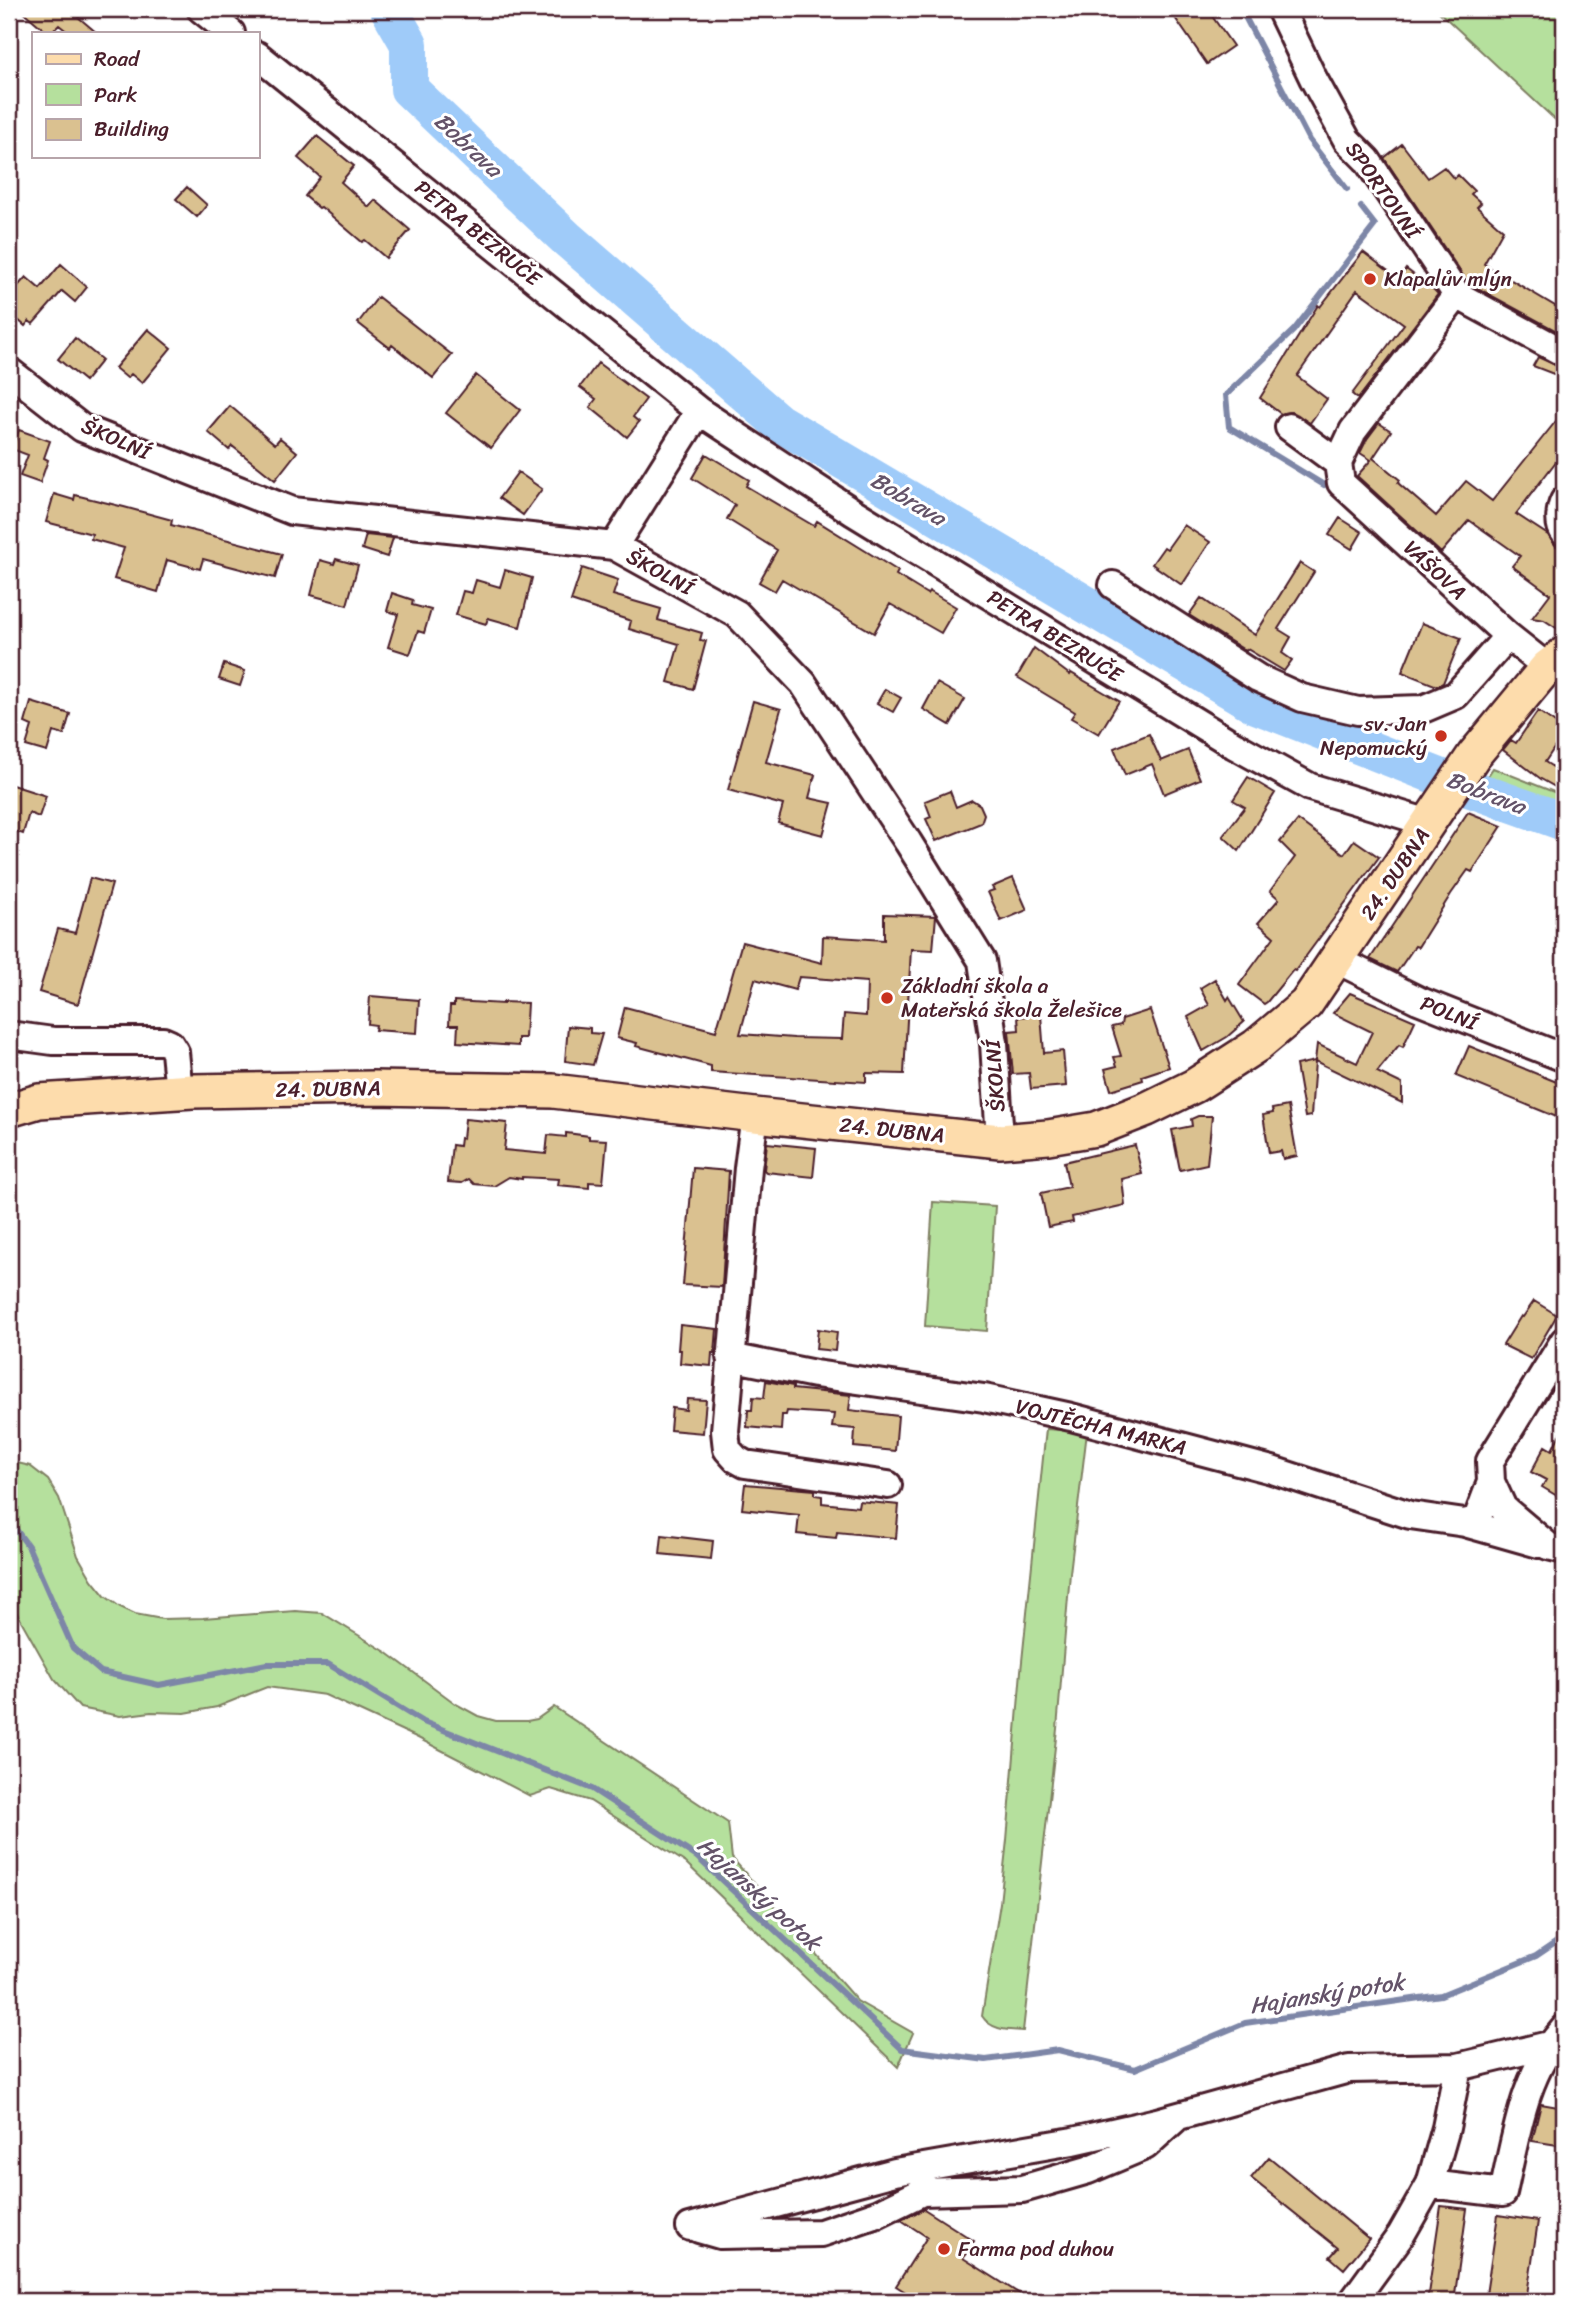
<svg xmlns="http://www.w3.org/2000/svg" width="1573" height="2310" font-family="Sriracha,sans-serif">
	<rect width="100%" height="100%" fill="#fff"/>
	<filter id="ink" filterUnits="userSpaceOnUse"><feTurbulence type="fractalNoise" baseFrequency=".0143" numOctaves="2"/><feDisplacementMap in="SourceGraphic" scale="14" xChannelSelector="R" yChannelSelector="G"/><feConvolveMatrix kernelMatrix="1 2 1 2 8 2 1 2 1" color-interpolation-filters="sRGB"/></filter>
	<g filter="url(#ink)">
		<path fill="#b5e09d" stroke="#808064" stroke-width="2" d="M1436,9H1564V128Z
			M1493,768L1564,796V832L1472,799Z
			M933,1202L995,1206L987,1331L925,1326Z
			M1046,1429L1087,1432L1070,1573L1057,1729L1023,2031C1006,2030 991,2030 982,2016L1000,1903L1007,1840L1021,1671Z
			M9,1461L30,1466L48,1480L59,1498L78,1556L92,1580L105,1596L120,1607L135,1614L162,1619L203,1618L295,1611L322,1613L386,1652L456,1704L478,1716L496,1721H527L537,1719L554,1707L728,1823L732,1858L857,2001L913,2033L898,2067L686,1863L590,1801L551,1789L530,1796L416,1737L325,1695L267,1687L217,1707L185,1713L151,1712L120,1716L80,1708L54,1679L9,1599Z"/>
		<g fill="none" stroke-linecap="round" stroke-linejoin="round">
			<path stroke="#7d86a7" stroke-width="6" d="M1241,9L1309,140L1347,189
				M1324,485L1229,427L1226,395L1294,330L1375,225L1361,207
				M9,1520L28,1546L73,1648L101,1672L159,1685L267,1664H328L421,1721L592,1789L697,1857L902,2049L986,2060L1058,2050L1135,2069L1245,2023L1441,1995L1536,1956L1564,1937"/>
			<path stroke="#9fcbf9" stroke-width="38" d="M389,9L409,44V89L566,238L778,422L1256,705L1460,785L1564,822"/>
		</g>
		<path fill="#dac190" stroke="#4a1f2b" stroke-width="2" fill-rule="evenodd" d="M20,9H73L71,11L97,33H69L59,25L51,33H48Z
			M1169,9H1207L1233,46L1207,64Z
			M317,136L354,166L341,182L369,207L375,200L410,230L386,258L365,240L362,242L321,207L319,208L305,196L320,177L298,158Z
			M1402,144L1428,178L1444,167L1454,179L1458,175L1474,191L1471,194L1481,203L1477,207L1503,230L1484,264L1562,310L1564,306V335L1468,283L1384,158Z
			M187,187L207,205L197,217L176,199Z
			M1363,252L1399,279L1406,269L1434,290L1438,294L1358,399L1352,394L1404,324L1357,290L1297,376L1327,399L1310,423L1291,412L1281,414L1260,398L1318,305L1320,307Z
			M61,264L87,287L75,302L62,291L33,324L29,321L25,326L9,312V296L26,277L40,289Z
			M378,297L452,355L433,378L392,345L390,348L358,323Z
			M148,329L171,348L142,383L131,374L127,378L115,368Z
			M75,338L102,360L85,381L58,359Z
			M1538,357L1564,369V378L1533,366Z
			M598,363L646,399L633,417L639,422L627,437L590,407L596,399L580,387Z
			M476,375L520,410L491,448L446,413Z
			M230,406L275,444L280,438L297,452L275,480L232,446L229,450L208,432Z
			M1564,411V451L1516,514L1548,535L1556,546L1564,548V633L1544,620L1532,618L1550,594L1512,566L1520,556L1469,520L1441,553L1357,476L1371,460L1360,453L1367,439L1379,423L1391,431L1373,458L1400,480L1398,483L1436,516L1466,481L1492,501Z
			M19,430L50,441L44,458L48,460L40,483L20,476L28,455L12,449Z
			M706,454L749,480L746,486L814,526L817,521L898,571L896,575L927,594L929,591L956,607L941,633L890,604L874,633L782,579L775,591L759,582L777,550L727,519L735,505L692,478Z
			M518,472L542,489L523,515L499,498Z
			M54,494L74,500L75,495L124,507L172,520L171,525L282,554L275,578L203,559L200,569L167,560L158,592L114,579L124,548L91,539L92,534L46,522Z
			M1340,518L1362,532L1352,549L1329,535Z
			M1184,525L1210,542L1182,585L1152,564L1164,547L1167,549Z
			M366,535L393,538L387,557L362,549Z
			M336,559L358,565L347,605L311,595L320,560L334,564Z
			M1300,563L1314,572L1278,629L1291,637L1282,653L1292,660L1284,671L1247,649L1246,651L1189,615L1201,598L1255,635Z
			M582,568L618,580L613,595L661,609L658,620L702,633L700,640L706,641L693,689L668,682L679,644L629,629L631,621L571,601Z
			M505,570L532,578L520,627L488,618L486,624L456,615L463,591L472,593L476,580L500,587Z
			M392,593L413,600L412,605L431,610L424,633L418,631L410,654L388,647L398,614L387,611Z
			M1422,623L1461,638L1443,683L1437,686L1402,672Z
			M1034,648L1070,675L1071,673L1119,701L1099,734L1071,718L1075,712L1017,677Z
			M224,664L245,671L240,686L219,679Z
			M937,683L965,699L950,725L923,709Z
			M885,689L901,698L893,712L877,703Z
			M753,701L781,709L766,762L815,775L809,798L832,803L823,835L778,823L783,805L728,790Z
			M31,702L70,714L64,735L53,732L47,752L26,746L32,726L25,723Z
			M1538,711L1564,729V733L1545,762L1564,774V792L1541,779L1503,750L1511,740L1516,743Z
			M1149,734L1161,761L1188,750L1200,779L1164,794L1152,764L1125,775L1114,748Z
			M1248,777L1275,793L1239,851L1223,836L1245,807L1233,800Z
			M9,784L46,796L39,817L29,813L23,834L9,829Z
			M950,791L956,807L972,800L980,805L984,814L981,823L936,841L926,819L931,817L925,801Z
			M1468,812L1502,826L1472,872L1468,870L1451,894L1418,947L1415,946L1397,972L1370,959Z
			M1298,820L1344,854L1354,840L1379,857L1295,971L1293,970L1267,1002L1264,1004L1239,985L1274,937L1258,923L1279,899L1270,891L1295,857L1280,842Z
			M90,878L112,884L78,1004L39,992L58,929L75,933Z
			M1013,878L1027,910L1001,921L988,892L994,890L992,887Z
			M884,914L936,916L933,950L911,949L904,1074L866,1073V1082L711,1072V1066L636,1046L637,1043L617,1038L625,1007L716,1031L742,942L822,963L823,936L884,940ZM799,977L867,982L866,1016L844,1014L842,1039L794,1038L740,1034L755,979L795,990Z
			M1215,979L1227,1000L1229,997L1244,1022L1227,1037L1203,1051L1188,1017L1209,1005L1200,988Z
			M1350,993L1415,1021L1403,1047L1399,1045L1377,1072L1402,1084V1103L1315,1061L1311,1116L1305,1117L1296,1065L1315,1061L1317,1044L1357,1063L1372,1032L1333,1013Z
			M370,996L419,1000L417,1033L375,1030L376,1025L368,1024Z
			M454,1001L503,1004V1002L527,1003L525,1038H518V1046L457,1042L458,1025H449L450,1006H454Z
			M1150,1010L1169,1067L1142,1076L1143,1080L1111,1090L1105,1069L1117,1066L1114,1057L1121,1056L1112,1027L1121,1025L1122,1019Z
			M1041,1015L1044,1053L1063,1051L1066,1086L1031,1089L1029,1073L1013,1074L1009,1031L1019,1030L1018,1017Z
			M568,1026L590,1028V1033L602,1034L593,1065L565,1061Z
			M1469,1046L1564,1085V1120L1456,1076Z
			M1288,1106L1297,1156L1283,1159L1281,1151L1269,1153L1263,1115L1273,1113L1272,1109Z
			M1198,1116H1212L1207,1164L1180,1170L1172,1130L1192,1126L1191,1119Z
			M465,1119L507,1123L504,1150L546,1154L548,1135L566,1137V1133L589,1136V1139L607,1140L603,1183L589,1182V1188L558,1185L559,1179L522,1177V1179L509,1177L494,1186L474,1184L469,1179L462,1183L448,1182L452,1145L459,1146L460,1138L463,1139Z
			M767,1143L816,1148L813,1177L766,1172L764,1170Z
			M1135,1145L1142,1174L1122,1179L1125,1205L1072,1217L1073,1222L1048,1227L1041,1193L1069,1187L1064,1162Z
			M693,1168L729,1171L722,1287L683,1285Z
			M1534,1301L1557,1315L1531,1359L1503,1345L1521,1316L1523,1317Z
			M680,1325L717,1329L715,1353H712L711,1366L680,1363L681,1350H678Z
			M818,1329L837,1332L835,1351L816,1349Z
			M766,1381L793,1386V1389L851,1395L849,1410L898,1416L895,1451L854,1447L855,1429L832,1427L834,1414L787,1411L786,1415H782L781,1430L747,1427L748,1410H752L753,1397L764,1398Z
			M687,1399L706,1400L703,1433L670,1430L672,1408L686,1410Z
			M1564,1426V1500L1542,1487L1546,1480L1531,1472L1545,1446L1552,1450Z
			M745,1484L815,1490V1495L822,1496V1503L858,1507L859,1501L899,1505L896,1538L837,1532L836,1538L797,1534L799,1515L742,1509Z
			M662,1535L713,1541L711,1559L660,1554Z
			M1541,2104L1564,2108V2146L1532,2141Z
			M1269,2157L1369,2239L1344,2269L1330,2257L1338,2248L1251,2178Z
			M1441,2206L1467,2209L1454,2301H1427Z
			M924,2209L974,2241L963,2258L1031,2301H920L896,2286L927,2237L901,2220Z
			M1498,2215L1538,2221L1526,2301H1485Z"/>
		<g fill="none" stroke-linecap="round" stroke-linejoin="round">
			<defs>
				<path id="minor" d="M201,9L231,33
					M1280,9L1313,78L1347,140L1367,160L1457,295L1564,353
					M257,55L699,411L853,512L1234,745L1310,787L1429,823
					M1457,295L1353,431L1338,463L1341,483L1508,636L1547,667
					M9,371L82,428L292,511L614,546L737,614L803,683L908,842L982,961L994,1043L1000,1141
					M1289,427L1338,463
					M1564,501C1560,509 1558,525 1564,532
					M614,546L699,411
					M1113,585L1258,678L1302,698L1358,711L1423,709L1456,695L1508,636
					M1337,960L1418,1000L1564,1058
					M9,1035L53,1041H163L170,1044L175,1052L179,1092
					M755,1115L748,1168L725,1431L727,1449L736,1459L745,1464L888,1485
					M730,1357L815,1374L984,1398L1071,1417L1272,1470L1410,1515L1465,1523L1477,1519L1491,1482L1490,1461L1564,1341
					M1491,1482L1503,1508L1548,1546L1564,1550
					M1465,1523L1539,1544
					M1430,2184L1503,2193C1516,2136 1524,2073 1564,2029
					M690,2227L895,2172L1073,2141L1157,2122L1349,2069L1458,2067L1549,2045L1564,2049
					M699,2229L720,2235L821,2233L877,2214L922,2192L1022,2189L1088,2170L1145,2146L1175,2119
					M1353,2301L1401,2235L1430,2184L1446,2128L1458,2067"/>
				<path id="major" d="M9,1110L39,1101L193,1091L373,1088L553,1091L755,1115L1000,1141L1048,1137L1096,1129L1147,1109L1194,1086L1256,1046L1306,1004L1474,755L1547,667L1564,654"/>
			</defs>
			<use href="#minor" stroke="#4a1f2b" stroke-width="32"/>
			<use href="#major" stroke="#4a1f2b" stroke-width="38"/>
			<use href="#minor" stroke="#fff" stroke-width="26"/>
			<use href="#major" stroke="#fddcac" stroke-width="33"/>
		</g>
	</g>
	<g fill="#c8321e" stroke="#fff" stroke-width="2.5">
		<circle cx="1370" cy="279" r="7"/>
		<circle cx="1441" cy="736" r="7"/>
		<circle cx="887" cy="998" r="7"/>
		<circle cx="944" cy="2249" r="7"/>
	</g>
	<g text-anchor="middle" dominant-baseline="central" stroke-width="6" stroke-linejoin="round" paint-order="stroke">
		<g font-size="21" fill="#4a1f2b" stroke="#fff">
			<text transform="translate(1383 190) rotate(55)">SPORTOVNÍ</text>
			<text transform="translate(478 233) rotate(39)">PETRA BEZRUČE</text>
			<text transform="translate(116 439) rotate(24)">ŠKOLNÍ</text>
			<text transform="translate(1435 570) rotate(43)">VÁŠOVA</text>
			<text transform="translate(660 572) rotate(29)">ŠKOLNÍ</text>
			<text transform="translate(1055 636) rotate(32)">PETRA BEZRUČE</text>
			<text transform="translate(1395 874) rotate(-56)">24. DUBNA</text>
			<text transform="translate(1449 1013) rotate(22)">POLNÍ</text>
			<text transform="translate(995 1076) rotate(-94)">ŠKOLNÍ</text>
			<text transform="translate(328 1089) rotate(-1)">24. DUBNA</text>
			<text transform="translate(892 1130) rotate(6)">24. DUBNA</text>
			<text transform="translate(1101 1427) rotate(14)">VOJTĚCHA MARKA</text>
		</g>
		<g font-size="21" fill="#4a1f2b" stroke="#fff" text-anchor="start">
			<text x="1384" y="279">Klapalův mlýn</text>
			<text x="1427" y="724" text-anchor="end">sv. Jan<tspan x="1427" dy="24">Nepomucký</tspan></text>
			<text x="901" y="986">Základní škola a<tspan x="901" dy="24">Mateřská škola Želešice</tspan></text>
			<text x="958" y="2249">Farma pod duhou</text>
		</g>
		<g font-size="23" font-style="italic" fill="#645369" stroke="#fff">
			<text transform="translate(468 145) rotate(43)">Bobrava</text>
			<text transform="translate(908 499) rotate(31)">Bobrava</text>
			<text transform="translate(1486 793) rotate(21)">Bobrava</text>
			<text transform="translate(759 1894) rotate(42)">Hajanský potok</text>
			<text transform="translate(1327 1994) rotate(-9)">Hajanský potok</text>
		</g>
	</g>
	<rect width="1573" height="2310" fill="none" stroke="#fff" stroke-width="35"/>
	<rect x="18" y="18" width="1538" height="2275" fill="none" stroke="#4a1f2b" stroke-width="2.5" filter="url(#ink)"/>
	<rect x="32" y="32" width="228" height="126" fill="#ffffff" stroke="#b7a5aa" stroke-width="2"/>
	<rect x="46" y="54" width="35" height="10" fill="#fddcac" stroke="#b7a5aa" stroke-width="2"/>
	<text x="94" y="66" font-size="21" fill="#4a1f2b">Road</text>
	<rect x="46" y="84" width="35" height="21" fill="#b5e09d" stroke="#b7a5aa" stroke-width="2"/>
	<text x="94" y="102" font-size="21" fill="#4a1f2b">Park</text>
	<rect x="46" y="119" width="35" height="21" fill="#dac190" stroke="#b7a5aa" stroke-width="2"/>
	<text x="94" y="136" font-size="21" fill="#4a1f2b">Building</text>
</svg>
